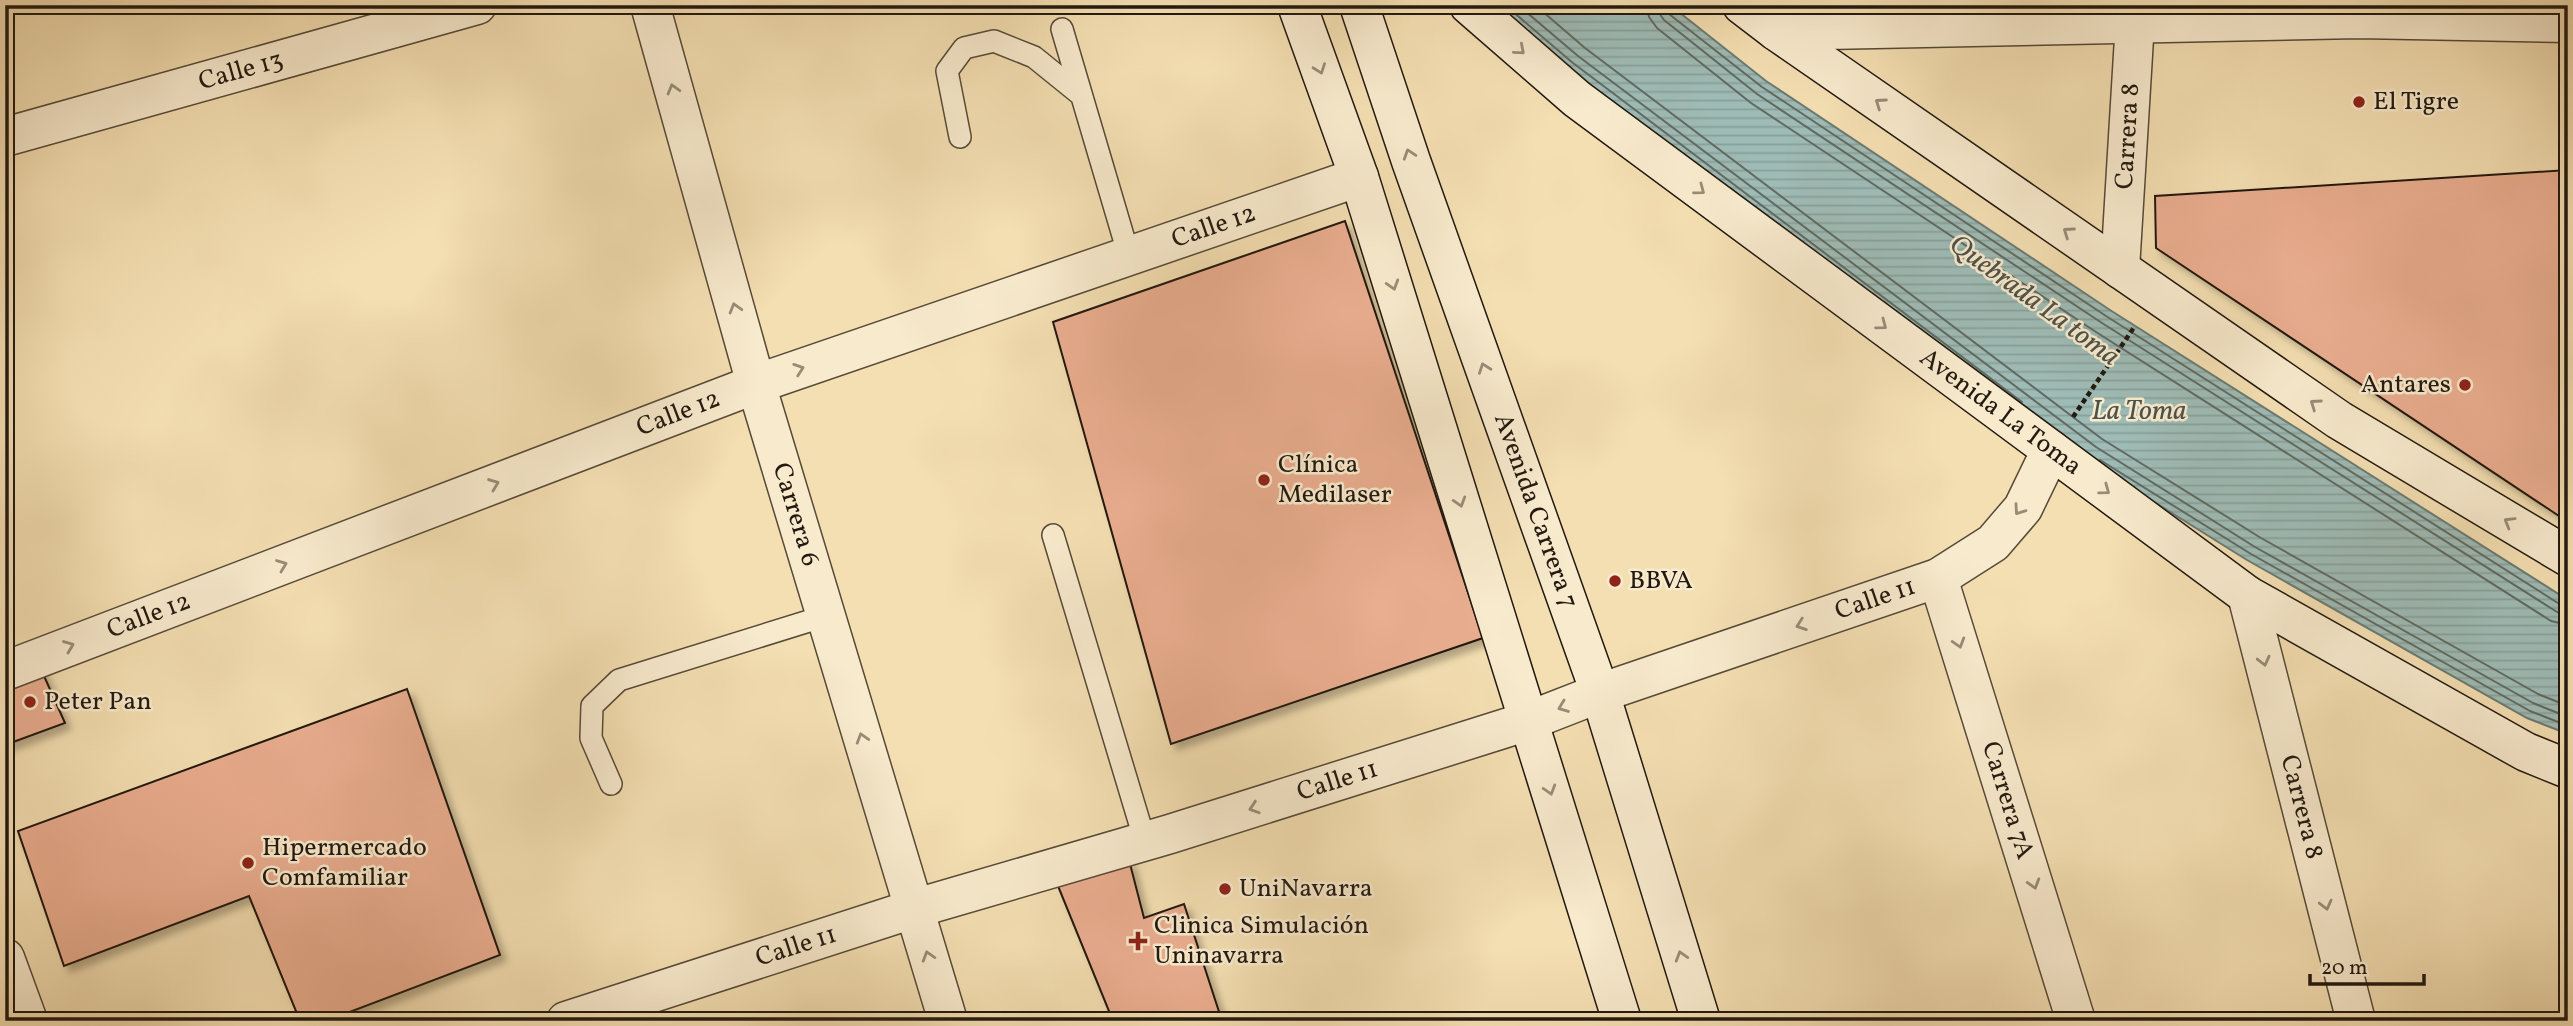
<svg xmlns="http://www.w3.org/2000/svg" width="2573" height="1026" font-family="Vollkorn,serif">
	<defs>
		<pattern id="water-rules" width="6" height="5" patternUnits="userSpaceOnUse" patternTransform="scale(1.75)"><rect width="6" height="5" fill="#9ebbb5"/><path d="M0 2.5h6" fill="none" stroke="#88a09b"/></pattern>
		<filter id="shadow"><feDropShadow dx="6" dy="6" stdDeviation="3.5" flood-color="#0004"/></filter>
	</defs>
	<rect width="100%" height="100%" fill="#f4dfb2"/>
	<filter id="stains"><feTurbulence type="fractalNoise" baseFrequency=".00286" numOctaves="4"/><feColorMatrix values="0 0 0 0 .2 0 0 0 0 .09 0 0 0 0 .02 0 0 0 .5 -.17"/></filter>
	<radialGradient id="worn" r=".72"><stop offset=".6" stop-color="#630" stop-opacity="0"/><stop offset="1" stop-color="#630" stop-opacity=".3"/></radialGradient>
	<path fill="url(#water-rules)" stroke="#6c7a73" stroke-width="2" d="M1494,5H1670L1766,81L2110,310L2568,600V734L2527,718L2247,560L2087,460L1568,68Z"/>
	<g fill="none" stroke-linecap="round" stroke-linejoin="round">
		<path stroke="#606a62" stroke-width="2" d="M1505,5L1573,63L2022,402
			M1518,5L1578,56L2096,447L2255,547L2533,703L2568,717
			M1535,5L1585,48L2102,439L2261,538L2538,694L2568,706
			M1647,5L1649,17L1657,28L1751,103L2096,332L2551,621L2568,625
			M1658,5L1659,13L1664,20L1757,94L2102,323L2557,612L2568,615
			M1667,5L1669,14L1762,87L2106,316L2561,605L2568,606
			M2100,460L2251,554L2530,711L2568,726"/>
	</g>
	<path fill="#e9ad8f" stroke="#221910" stroke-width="2" filter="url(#shadow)" d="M2568,170V522L2156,248L2155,196Z
		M1345,221L1483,638L1171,744L1053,322Z
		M40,667L65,723L5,745V682Z
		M407,689L500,955L326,1021H300L249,896L64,966L18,831Z
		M1129,860L1144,918L1184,904L1222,1021H1113L1058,886Z"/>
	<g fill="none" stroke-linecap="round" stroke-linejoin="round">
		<defs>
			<path id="service" d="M1062,29L1129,256
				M960,137L947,71L964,48L994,41L1034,57L1081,95
				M1053,535L1145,841
				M611,784L591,738L592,706L619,680L825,616"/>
			<g id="minor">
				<path id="s1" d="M650,5L756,384L948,1021"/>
				<path d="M1776,31L2359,19L2568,23"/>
				<path id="s2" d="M5,137L477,5"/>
				<path id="s3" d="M2120,269L2136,5"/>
				<path id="s4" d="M1938,578L2076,1021"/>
				<path id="s5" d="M2247,595L2356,1021"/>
				<path id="s6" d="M5,671L756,384L1359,177"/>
				<path id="s7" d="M566,1021L913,909L1170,834L1528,721L1600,693L1938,578L1993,543L2023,508L2051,450"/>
			</g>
			<path id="tertiary" d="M5,958L28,1021"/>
			<g id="secondary">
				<path d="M1297,5L1359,177L1622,1021"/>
				<path id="s8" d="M1359,5L1411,161L1600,693L1701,1021"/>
				<path id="s9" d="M1469,5L1577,99L2247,595L2526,752L2568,769"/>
				<path d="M1742,5L1776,31L2339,420L2568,557"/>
			</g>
		</defs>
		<use href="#service" stroke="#564a38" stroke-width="24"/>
		<use href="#minor" stroke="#564a38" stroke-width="41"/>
		<use href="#tertiary" stroke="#564a38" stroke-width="41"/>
		<use href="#secondary" stroke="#221910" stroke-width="41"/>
		<path stroke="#221910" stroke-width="4.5" stroke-dasharray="5 3.5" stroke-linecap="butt" d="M2073,417L2135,326"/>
		<use href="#service" stroke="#f8eacd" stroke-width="21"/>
		<use href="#minor" stroke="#f8eacd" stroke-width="38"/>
		<use href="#tertiary" stroke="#f8eacd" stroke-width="38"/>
		<use href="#secondary" stroke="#f8eacd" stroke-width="38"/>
	</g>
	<defs><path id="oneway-chevron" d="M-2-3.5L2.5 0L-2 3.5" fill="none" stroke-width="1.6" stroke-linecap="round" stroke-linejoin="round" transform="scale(1.75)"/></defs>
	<g stroke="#988c78">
		<use href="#oneway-chevron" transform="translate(1520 50) rotate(41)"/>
		<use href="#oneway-chevron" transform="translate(1320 69) rotate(70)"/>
		<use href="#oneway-chevron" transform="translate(673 89) rotate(-106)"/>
		<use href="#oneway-chevron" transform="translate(1880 103) rotate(-145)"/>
		<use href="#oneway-chevron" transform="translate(1409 154) rotate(-108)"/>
		<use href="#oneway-chevron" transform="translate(1700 190) rotate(37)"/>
		<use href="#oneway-chevron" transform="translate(2068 232) rotate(-145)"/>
		<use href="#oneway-chevron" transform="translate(1393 285) rotate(73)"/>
		<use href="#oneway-chevron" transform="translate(735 308) rotate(-106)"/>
		<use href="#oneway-chevron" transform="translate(1882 325) rotate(37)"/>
		<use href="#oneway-chevron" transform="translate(1484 368) rotate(-110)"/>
		<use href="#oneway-chevron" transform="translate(799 369) rotate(-19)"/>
		<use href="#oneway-chevron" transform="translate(2315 404) rotate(-145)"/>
		<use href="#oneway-chevron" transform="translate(494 484) rotate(-21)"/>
		<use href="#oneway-chevron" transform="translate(2105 490) rotate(36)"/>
		<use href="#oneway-chevron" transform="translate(1460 502) rotate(73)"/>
		<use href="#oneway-chevron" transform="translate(2019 510) rotate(125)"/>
		<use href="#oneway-chevron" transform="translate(2509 522) rotate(-149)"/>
		<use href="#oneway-chevron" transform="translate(282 565) rotate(-21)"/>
		<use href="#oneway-chevron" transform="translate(1801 625) rotate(161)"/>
		<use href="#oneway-chevron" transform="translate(1959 643) rotate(73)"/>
		<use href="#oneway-chevron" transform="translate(69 646) rotate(-21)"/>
		<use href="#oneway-chevron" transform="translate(2264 661) rotate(76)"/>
		<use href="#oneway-chevron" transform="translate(1563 707) rotate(159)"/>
		<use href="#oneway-chevron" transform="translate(862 738) rotate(-107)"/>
		<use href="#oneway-chevron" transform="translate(1550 790) rotate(73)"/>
		<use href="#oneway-chevron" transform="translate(1254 808) rotate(162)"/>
		<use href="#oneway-chevron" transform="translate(2034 884) rotate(73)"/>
		<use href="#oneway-chevron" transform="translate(2326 905) rotate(76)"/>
		<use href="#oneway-chevron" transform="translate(928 956) rotate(-107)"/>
		<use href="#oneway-chevron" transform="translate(1681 956) rotate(-107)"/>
	</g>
	<g fill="#8f2418" stroke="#f8eacd" stroke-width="2.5">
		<circle cx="2359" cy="102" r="7"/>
		<circle cx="2465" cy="385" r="7"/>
		<circle cx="1264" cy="480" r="7"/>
		<circle cx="1615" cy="581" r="7"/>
		<circle cx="30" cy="702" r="7"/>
		<circle cx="248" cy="863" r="7"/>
		<circle cx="1225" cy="889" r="7"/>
		<path d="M1134.5 930.5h7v7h7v7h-7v7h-7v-7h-7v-7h7z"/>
	</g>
	<g text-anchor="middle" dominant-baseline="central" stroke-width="5" stroke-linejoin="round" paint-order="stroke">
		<g font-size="26" fill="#221910" stroke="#f8eacd">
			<text stroke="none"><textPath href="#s2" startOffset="245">Calle 13</textPath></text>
			<text stroke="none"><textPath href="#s3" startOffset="133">Carrera 8</textPath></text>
			<text stroke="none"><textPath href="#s6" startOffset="1288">Calle 12</textPath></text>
			<text stroke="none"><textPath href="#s6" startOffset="721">Calle 12</textPath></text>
			<text stroke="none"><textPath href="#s9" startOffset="670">Avenida La Toma</textPath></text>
			<text stroke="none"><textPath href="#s8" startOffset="536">Avenida Carrera 7</textPath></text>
			<text stroke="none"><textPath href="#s1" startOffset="530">Carrera 6</textPath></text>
			<text stroke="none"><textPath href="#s7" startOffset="1376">Calle 11</textPath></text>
			<text stroke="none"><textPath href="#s6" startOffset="154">Calle 12</textPath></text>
			<text stroke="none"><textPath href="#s7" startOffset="808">Calle 11</textPath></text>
			<text stroke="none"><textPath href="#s4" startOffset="233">Carrera 7A</textPath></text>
			<text stroke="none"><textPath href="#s5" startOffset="219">Carrera 8</textPath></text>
			<text stroke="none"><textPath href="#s7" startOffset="242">Calle 11</textPath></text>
		</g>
		<g font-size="26" fill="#221910" stroke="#f8eacd" text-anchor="start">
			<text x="2373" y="102">El Tigre</text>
			<text x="2451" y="385" text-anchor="end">Antares</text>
			<text x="1278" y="465">Clínica<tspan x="1278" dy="30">Medilaser</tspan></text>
			<text x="1629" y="581">BBVA</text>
			<text x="44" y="702">Peter Pan</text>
			<text x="262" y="848">Hipermercado<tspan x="262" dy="30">Comfamiliar</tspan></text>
			<text x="1239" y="889">UniNavarra</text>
			<text x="1154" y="926">Clinica Simulación<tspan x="1154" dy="30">Uninavarra</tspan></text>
		</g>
		<g font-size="28" font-style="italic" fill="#4d524a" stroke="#f8eacd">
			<text transform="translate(2034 301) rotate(36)">Quebrada La toma</text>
			<text x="2139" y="411">La Toma</text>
		</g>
	</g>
	<rect width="2573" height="1026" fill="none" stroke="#f4dfb2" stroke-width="28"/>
	<rect x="7" y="7" width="2559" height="1012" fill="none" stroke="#221910" stroke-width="3.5"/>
	<rect x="14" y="14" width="2545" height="998" fill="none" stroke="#221910" stroke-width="2"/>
	<path d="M2310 974v10h114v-10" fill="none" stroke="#221910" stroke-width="3.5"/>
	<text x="2321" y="974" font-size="21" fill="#221910" stroke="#f8eacd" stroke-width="5" paint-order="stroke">20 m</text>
	<rect width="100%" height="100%" filter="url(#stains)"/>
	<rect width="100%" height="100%" fill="url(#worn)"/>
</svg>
